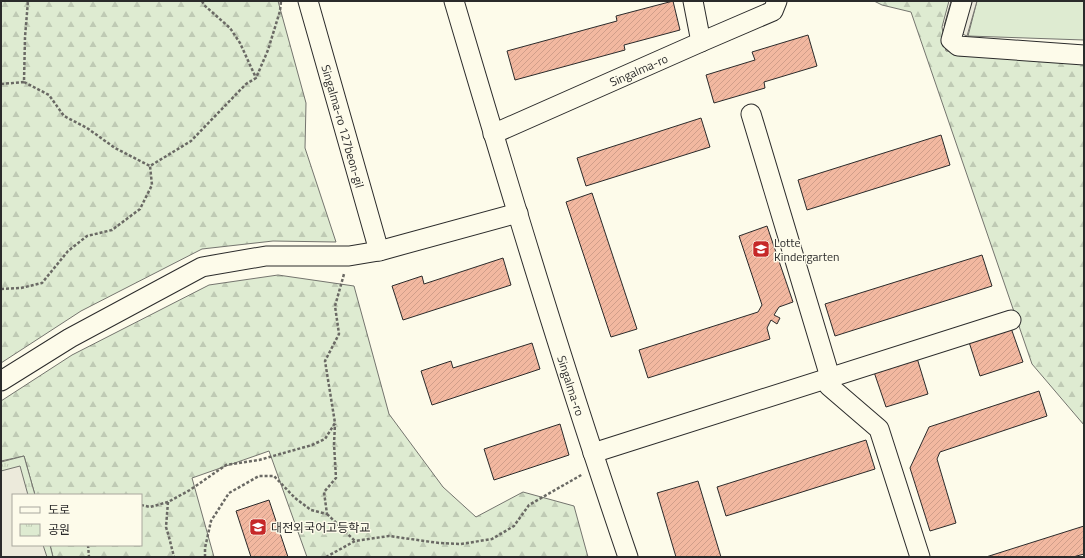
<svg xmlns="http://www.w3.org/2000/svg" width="1085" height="558" font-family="'Titillium Web','Noto Sans KR',sans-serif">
	<defs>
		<pattern id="forest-firs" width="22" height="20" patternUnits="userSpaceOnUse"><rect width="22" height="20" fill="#deebd1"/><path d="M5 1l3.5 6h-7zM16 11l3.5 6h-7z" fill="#bfcab4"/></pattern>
		<pattern id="park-tufts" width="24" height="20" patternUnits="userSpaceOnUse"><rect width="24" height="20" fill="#deebd1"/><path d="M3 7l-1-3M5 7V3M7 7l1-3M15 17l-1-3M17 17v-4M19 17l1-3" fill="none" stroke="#bfcab4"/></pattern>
		<pattern id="building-hatch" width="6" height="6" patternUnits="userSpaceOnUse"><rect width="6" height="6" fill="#f2b8a0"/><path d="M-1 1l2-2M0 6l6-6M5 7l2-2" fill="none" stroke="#d09e8a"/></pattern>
	</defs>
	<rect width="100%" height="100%" fill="#fdfbea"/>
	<path fill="#deebd1" stroke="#74746e" d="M977,1H1084V40L968,36Z"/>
	<path fill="url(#forest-firs)" stroke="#74746e" d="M1,1H278L306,103L305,148L336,242L273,241L202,249L81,311L1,363Z
		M874,1H949L942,27L946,51L1084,60V425L1032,364L911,12L882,5Z
		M278,275L354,286L389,414L443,487L476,517L523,492L574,506L588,557H307L269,451L192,478L214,557H53L50,545H141V495H35L24,456L1,461V401L72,355L209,285Z"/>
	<path fill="url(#park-tufts)" stroke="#74746e" d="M24,456L35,495H13V545H50L53,557H1V462Z"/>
	<path fill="#eceadb" stroke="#74746e" d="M951,1H977L967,36L944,26Z
		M20,466L28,495H13V545H43L47,557H1V471Z"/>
	<path fill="url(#building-hatch)" stroke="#2b2b2b" d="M673,1L680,30L624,45L625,50L515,80L507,51L617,21L616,16Z
		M808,35L817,66L764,82L765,88L714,103L706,75L755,60L752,52Z
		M701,118L710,147L586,186L577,158Z
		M941,135L950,165L807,210L798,180Z
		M592,193L637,329L611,337L566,202Z
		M767,226L793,302L779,307L774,315L780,318L777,324L771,320L767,328L770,339L648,378L639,350L758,312L762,305L739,236Z
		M982,255L992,286L835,336L825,304Z
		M503,258L511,285L403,320L392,286L422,276L424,284Z
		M1011,328L1023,362L980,376L969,342Z
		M532,343L540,369L432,405L421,371L451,361L453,368Z
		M917,358L928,394L886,407L874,372Z
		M1039,391L1047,416L940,452L937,459L956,523L930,531L910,468L929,427Z
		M560,424L569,455L494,480L484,449Z
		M866,440L875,469L726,516L717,487Z
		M698,481L721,557H676L657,493Z
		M269,500L288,557H251L236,511Z
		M1084,526V554L1073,557H986Z"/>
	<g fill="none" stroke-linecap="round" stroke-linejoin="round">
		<defs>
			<g id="minor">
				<path id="s1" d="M308,1L379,251"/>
				<path id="s2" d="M454,1C509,187 565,373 628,557"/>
				<path d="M693,1L701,42"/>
				<path d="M962,1L951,40L958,46L1084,55"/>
				<path d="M751,114L830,377L829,386L879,429L920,557"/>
				<path id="s3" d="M493,134L701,42L773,11L777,1"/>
				<path d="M1,381L70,338L202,267L266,256H349L379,251L518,213"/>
				<path d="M593,453L1011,320"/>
			</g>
		</defs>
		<use href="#minor" stroke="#2b2b2b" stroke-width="21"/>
		<path stroke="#6a6964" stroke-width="2.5" stroke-dasharray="3 2" stroke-linecap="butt" d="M202,1L204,5L230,28L240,43L256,78
			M24,82L49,95L64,116L87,128L115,148L150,166L191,141L246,84L256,78L268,50L280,11L281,1
			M1,84L24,82L25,37L28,1
			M1,289L21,288L42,283L68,251L87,236L112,230L140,209L152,185L150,166
			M168,502L166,527L169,537L174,557
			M141,505L150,507L168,502L190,490L226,465L259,460L312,445L325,439L335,423L325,361L339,334L335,306L344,274
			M327,514L355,541
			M88,545L89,557
			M205,557V548L211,521L229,493L259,476H274L295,498L311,510L327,514L324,492L336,478L334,444L335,424
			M326,557L355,541L389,536L439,543L461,544L492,539L514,526L529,505L583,474"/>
		<use href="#minor" stroke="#fdfbea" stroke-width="19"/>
	</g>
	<defs>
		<symbol id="school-square" viewBox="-11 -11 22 22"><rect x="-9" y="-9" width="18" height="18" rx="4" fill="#c62828" stroke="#fdfbea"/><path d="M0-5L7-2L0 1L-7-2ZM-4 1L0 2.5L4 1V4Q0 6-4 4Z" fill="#fff"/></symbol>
	</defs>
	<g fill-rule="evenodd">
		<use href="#school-square" x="751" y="239" width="20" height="20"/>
		<use href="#school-square" x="248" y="517" width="20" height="20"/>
	</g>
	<g text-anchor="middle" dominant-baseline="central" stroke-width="3" stroke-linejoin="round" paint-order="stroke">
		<g font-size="12" fill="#2b2b2b" stroke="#fdfbea">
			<text stroke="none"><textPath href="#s3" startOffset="159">Singalma-ro</textPath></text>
			<text stroke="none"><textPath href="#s1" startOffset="130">Singalma-ro 127beon-gil</textPath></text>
			<text stroke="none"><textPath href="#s2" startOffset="402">Singalma-ro</textPath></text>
		</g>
		<g font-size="12" fill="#2b2b2b" stroke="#fdfbea" text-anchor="start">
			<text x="774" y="242">Lotte<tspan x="774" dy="14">Kindergarten</tspan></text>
			<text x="271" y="527">대전외국어고등학교</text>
		</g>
	</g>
	<rect width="1085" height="558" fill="none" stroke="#2b2b2b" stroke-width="4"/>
	<rect x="12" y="494" width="130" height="52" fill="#fdfbea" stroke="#a9a89e"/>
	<rect x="20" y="507" width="20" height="6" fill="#fdfbea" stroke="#a9a89e"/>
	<text x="48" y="514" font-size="12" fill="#2b2b2b">도로</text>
	<rect x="20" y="524" width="20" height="12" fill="url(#park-tufts)" stroke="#a9a89e"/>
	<text x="48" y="534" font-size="12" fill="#2b2b2b">공원</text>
</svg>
